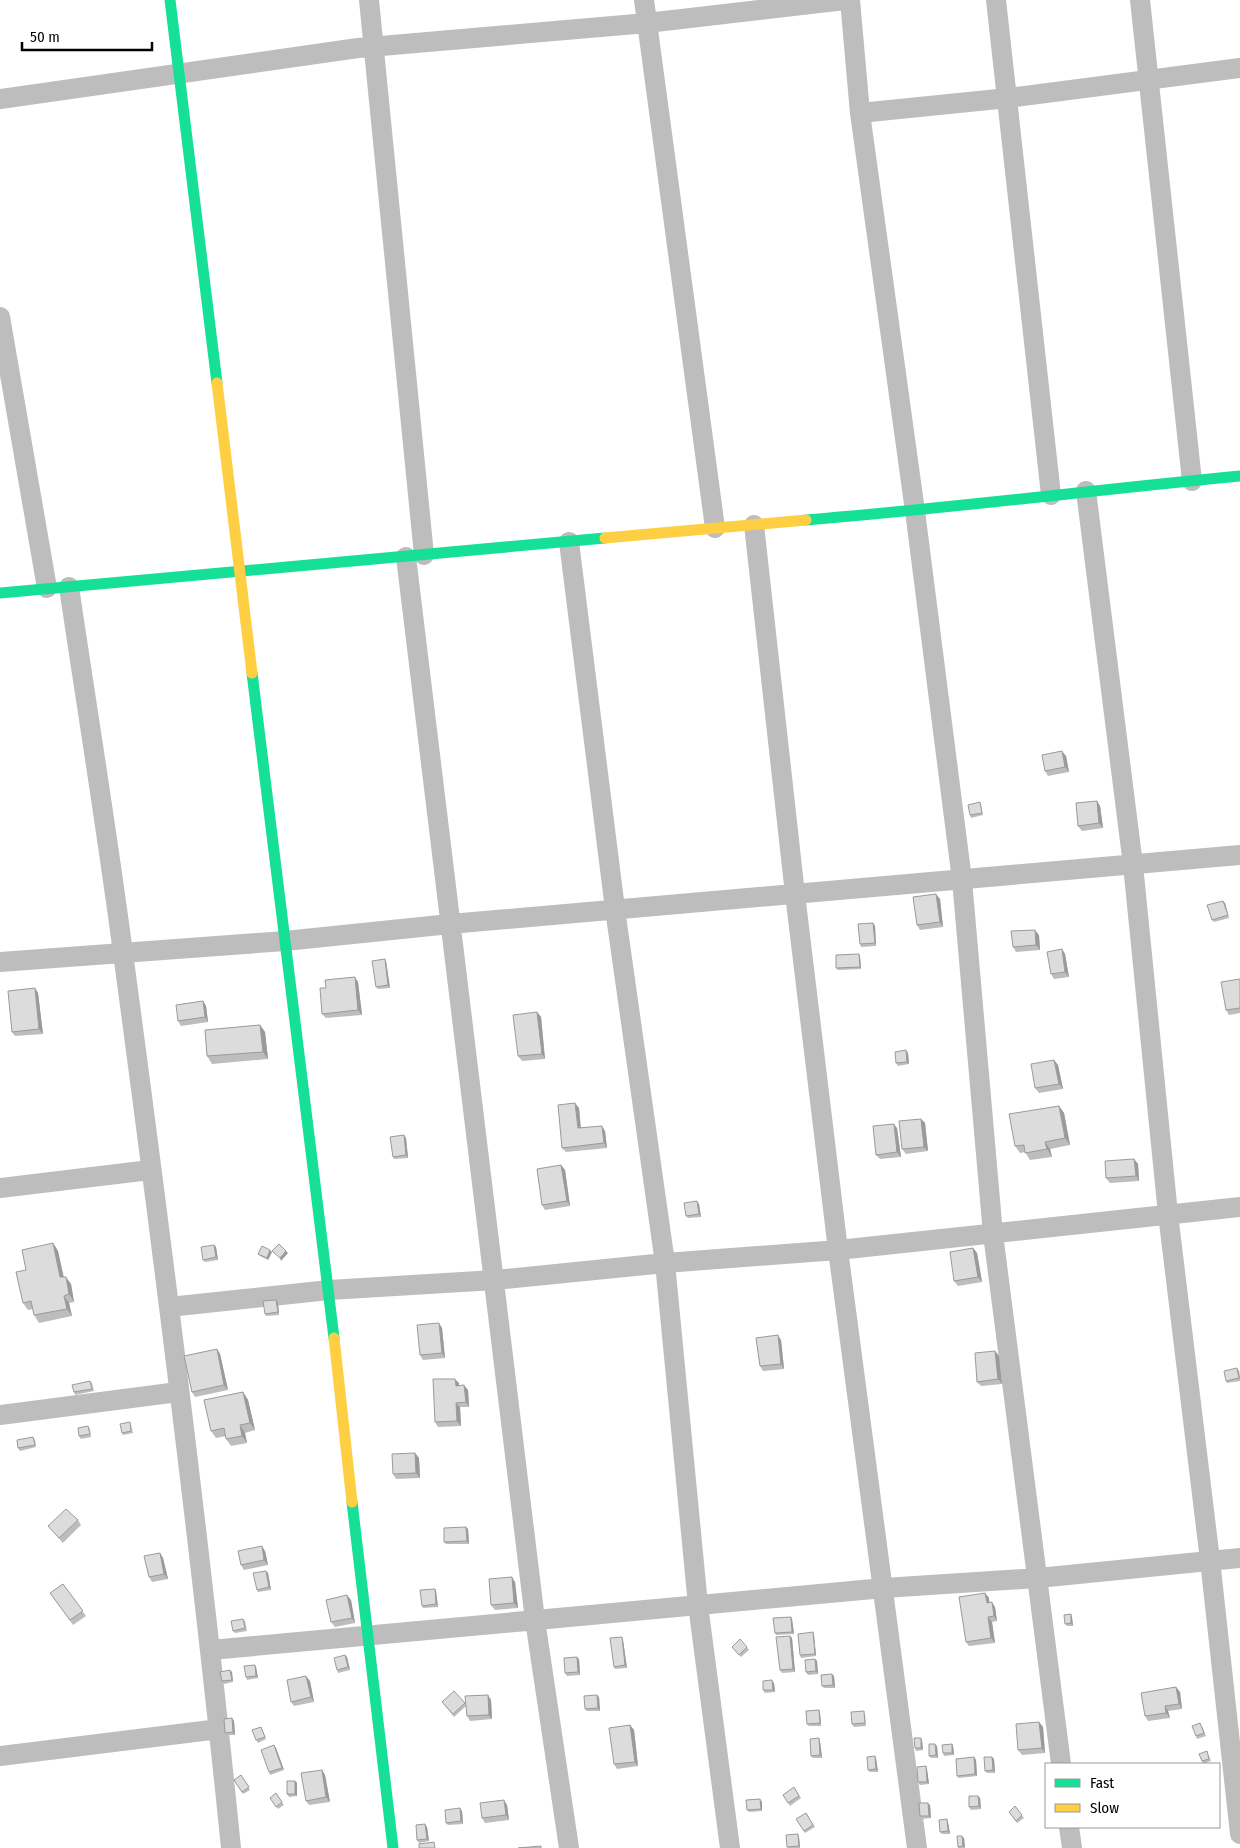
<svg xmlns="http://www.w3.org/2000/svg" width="1240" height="1848" font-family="'Fira Sans Condensed',sans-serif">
	<rect width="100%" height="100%" fill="#fff"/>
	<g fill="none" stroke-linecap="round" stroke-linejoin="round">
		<path stroke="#bdbdbd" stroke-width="20" d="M369,0L424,555
			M644,0L715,528
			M850,0L860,113L915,511L962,880L993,1234L1061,1764
			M996,0L1051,495
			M1140,0L1192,481
			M0,99L358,48L647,23L845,0
			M860,113L1008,98L1240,68
			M0,317L47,588
			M1086,491L1133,865L1168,1214L1210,1560L1240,1834
			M754,525L795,894L838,1250L917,1848
			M569,542L615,909L665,1263L698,1605L730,1848
			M406,557L535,1620L569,1848
			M69,587C87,709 107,831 123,953C163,1251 201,1549 231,1848
			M0,962L285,941L450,924L1240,855
			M0,1188L150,1170
			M169,1307L329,1290L495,1280L665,1263L838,1250L1240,1207
			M0,1415L178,1392
			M211,1650L884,1588L1038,1578L1240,1558
			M0,1756L219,1729
			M1069,1827L1072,1848"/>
		<path stroke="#16e098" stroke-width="11" d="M170,0L217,383
			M806,520C951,508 1095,490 1240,476
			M0,593L605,538
			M252,673L334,1338
			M352,1502L393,1848"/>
		<path stroke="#ffcf43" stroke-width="11" d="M217,383L252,673
			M605,538L806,520
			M334,1338L352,1502"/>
	</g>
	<path fill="#bdbdbd" d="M1066,756L1069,772L1048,776L1045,771Z
		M1097,801L1100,806L1103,828L1082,831L1078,826Z
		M981,805L983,815L971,818L970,815Z
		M940,899L943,927L920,930L917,925Z
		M1223,901L1225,903L1229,918L1214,922L1212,920Z
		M873,923L875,926L876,946L861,947L860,944Z
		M1039,935L1040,950L1016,952L1013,947Z
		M1062,949L1065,954L1069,977L1054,979L1051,974Z
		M860,956L861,969L838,970L836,968Z
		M386,961L390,988L378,989L376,987Z
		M1240,979V1013L1229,1015L1226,1010Z
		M358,982L362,1015L326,1018L322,1014L326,988Z
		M35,988L38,993L43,1034L15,1036L12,1032Z
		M203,1001L206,1006L208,1022L181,1026L178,1021Z
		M537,1012L541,1017L545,1059L522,1061L518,1056Z
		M260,1025L265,1032L268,1059L212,1064L207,1056Z
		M906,1050L908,1053L909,1064L898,1066L896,1063Z
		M1054,1060L1058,1065L1063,1089L1039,1093L1035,1088Z
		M1059,1106L1064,1113L1070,1145L1050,1149L1052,1157L1030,1160L1025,1152L1020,1153L1015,1146Z
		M579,1108L581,1128L605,1131L607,1148L566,1152L562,1148Z
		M921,1119L925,1123L928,1151L906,1154L902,1149Z
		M897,1128L901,1157L880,1159L876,1155Z
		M404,1135L406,1138L408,1158L394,1159L393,1157Z
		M1134,1159L1138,1164L1139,1181L1110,1183L1106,1178Z
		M561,1165L565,1170L570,1206L545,1210L542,1205Z
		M699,1204L701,1217L688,1218L686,1216Z
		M53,1243L58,1251L64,1277L71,1284L74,1302L69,1303L72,1316L39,1323L34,1315L33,1309L28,1310L23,1303L26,1270Z
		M214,1245L216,1247L218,1260L205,1262L203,1260Z
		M973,1248L977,1253L982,1282L958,1286L954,1281Z
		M272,1252L268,1260L260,1256L258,1254Z
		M276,1300L278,1303L279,1315L266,1316L265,1314Z
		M442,1328L445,1358L423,1360L420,1355Z
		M781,1340L784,1369L763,1371L760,1366Z
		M217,1349L220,1354L228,1390L195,1397L192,1392Z
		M995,1351L999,1356L1002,1384L981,1386L977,1382Z
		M1239,1371L1240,1381L1227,1383L1226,1381Z
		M90,1381L92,1383L94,1391L75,1395L74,1392Z
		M459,1383V1386L468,1390L469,1407H460L461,1426L438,1427L435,1422Z
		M243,1392L248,1400L255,1430L245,1433L247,1443L231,1446L226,1439V1436L216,1438L211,1431Z
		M131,1425L133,1433L123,1435L122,1433Z
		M88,1426L90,1429L91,1437L81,1439L79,1436Z
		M35,1439L36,1447L20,1451L18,1448Z
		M415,1453L419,1458L420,1478L396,1479L393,1474Z
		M78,1520L81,1525L63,1543L48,1526Z
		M466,1527L468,1529L469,1544H446L444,1542Z
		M265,1551L268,1565L244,1570L241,1565Z
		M160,1553L163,1558L168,1579L152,1582L149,1577Z
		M266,1571L268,1573L271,1590L258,1592L257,1590Z
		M515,1582L518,1608L495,1610L491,1605Z
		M63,1584L86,1616L73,1625L50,1593Z
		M435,1589L436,1591L438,1607L423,1608L422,1606Z
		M985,1593L989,1598V1602L995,1607L997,1621L992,1622L995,1643L969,1646L966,1642Z
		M351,1600L355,1623L335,1627L331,1622Z
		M791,1617L792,1619L794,1634L776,1635L775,1633Z
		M1072,1617L1073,1626H1067L1065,1624Z
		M243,1619L245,1621L247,1631L235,1633L233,1631Z
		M813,1632L814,1635L816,1656L801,1658L800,1655Z
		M790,1636L792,1638L795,1672L782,1673L780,1670Z
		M622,1637L623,1640L627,1668L615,1669L614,1667Z
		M732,1647H747L749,1650L741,1657Z
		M345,1655L347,1657L350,1670L338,1673L337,1670Z
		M579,1659L580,1675L567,1676L565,1673Z
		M815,1659L817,1661L818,1674L808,1675L806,1672Z
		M256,1667L258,1678L247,1680L246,1677Z
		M232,1672L233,1682L224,1684L222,1681Z
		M834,1676L835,1688H824L822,1686Z
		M310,1681L314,1702L294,1706L291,1702Z
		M774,1683L775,1692L765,1693L763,1690Z
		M1176,1687L1180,1692L1182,1709L1168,1711L1170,1718L1148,1721L1145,1716Z
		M488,1695L491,1700L492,1719L470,1721L467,1716L466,1706L454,1717L442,1702L465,1703L466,1705Z
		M599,1697L600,1711H587L585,1709Z
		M819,1710L820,1712L821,1726H809L807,1724Z
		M865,1714L866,1726L854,1727L852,1724Z
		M232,1718L234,1721L235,1735H226L225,1733Z
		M1039,1722L1043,1727L1045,1753L1022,1755L1018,1750Z
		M630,1725L634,1730L638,1766L617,1769L614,1764Z
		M1202,1726L1206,1736L1197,1739L1196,1736Z
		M261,1727L266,1739L258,1743L256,1740Z
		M922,1740L923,1750L916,1751L915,1748Z
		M820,1741L822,1758H813L811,1756Z
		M952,1744L953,1746L954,1755L944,1756L943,1753Z
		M274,1745L276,1748L284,1770L270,1775L269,1772Z
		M937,1746L938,1758H931L929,1756Z
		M1207,1751L1211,1761L1203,1764L1202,1761Z
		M974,1757L976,1760L977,1776L959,1778L957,1776Z
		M992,1757L994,1759L995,1773H987L985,1771Z
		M876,1758L878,1772H870L868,1770Z
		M926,1766L927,1769L929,1784L920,1785L918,1782Z
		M322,1770L325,1775L330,1802L309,1805L306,1801Z
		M241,1775L250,1790L243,1794L234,1780Z
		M295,1781L297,1783V1796L289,1797L287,1794Z
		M794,1787L801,1798L790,1806L783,1795Z
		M276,1793L284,1805L278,1809L270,1798Z
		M978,1796L980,1798L981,1809L971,1810L969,1807Z
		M762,1802V1811L749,1812L747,1810Z
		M507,1805L509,1820L485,1823L482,1818Z
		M930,1805L931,1818L922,1819L920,1816Z
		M1015,1806L1024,1818L1017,1823L1009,1812Z
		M462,1811L463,1824L448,1825L446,1823Z
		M806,1813L815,1827L805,1833L796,1819Z
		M947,1819L948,1822L950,1834H942L940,1832Z
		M427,1827L429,1841L419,1843L417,1840Z
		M799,1837L800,1848H788L787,1847Z
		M964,1838L965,1848H958V1847Z"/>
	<path fill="#9a9a9a" d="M1062,751L1066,756L1069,772L1065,767Z
		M1097,801L1100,806L1103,828L1099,823Z
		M936,894L940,899L943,927L940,922Z
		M1223,901L1225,903L1229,918L1228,915Z
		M873,923L875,926L876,946L875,943Z
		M1035,930L1039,935L1040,950L1036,945Z
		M1062,949L1065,954L1069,977L1065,972Z
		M859,954L860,956L861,969L860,967Z
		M385,959L386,961L390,988L388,985Z
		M355,977L358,982L362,1015L358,1010Z
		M35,988L38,993L43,1034L39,1029Z
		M203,1001L206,1006L208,1022L205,1017Z
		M537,1012L541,1017L545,1059L542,1054Z
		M260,1025L265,1032L268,1059L263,1052Z
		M906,1050L908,1053L909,1064L907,1062Z
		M1054,1060L1058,1065L1063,1089L1059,1084Z
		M575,1103L579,1108L581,1133L578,1128Z
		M1059,1106L1064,1113L1070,1145L1065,1138Z
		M921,1119L925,1123L928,1151L924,1147Z
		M894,1124L897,1128L901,1157L897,1152Z
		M602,1126L605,1131L607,1148L604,1143Z
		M404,1135L406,1138L408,1158L406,1155Z
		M1045,1142L1050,1149L1052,1157L1047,1149Z
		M1134,1159L1138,1164L1139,1181L1136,1176Z
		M561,1165L565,1170L570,1206L567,1201Z
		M697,1201L699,1204L701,1217L699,1214Z
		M53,1243L58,1251L65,1285L60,1277Z
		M214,1245L216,1247L218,1260L216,1257Z
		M973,1248L977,1253L982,1282L978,1277Z
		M270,1250L272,1252L268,1260L267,1258Z
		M286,1251L288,1253L281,1261L280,1258Z
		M66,1277L71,1284L74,1302L69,1294Z
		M64,1296L69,1303L72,1316L67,1309Z
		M276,1300L278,1303L279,1315L278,1312Z
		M439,1323L442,1328L445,1358L442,1353Z
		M778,1335L781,1340L784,1369L781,1364Z
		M217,1349L220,1354L228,1390L224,1385Z
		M995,1351L999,1356L1002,1384L998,1379Z
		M1237,1368L1239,1371L1240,1380L1239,1378Z
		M455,1379L459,1383V1391L456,1386Z
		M464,1385L468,1390L469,1407L466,1402Z
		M243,1392L248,1400L255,1430L250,1423Z
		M456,1403L460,1407L461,1426L457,1421Z
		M240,1425L245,1433L247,1443L242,1436Z
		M415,1453L419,1458L420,1478L416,1473Z
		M466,1527L468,1529L469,1544L467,1541Z
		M262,1546L265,1551L268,1565L264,1560Z
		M160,1553L163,1558L168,1579L164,1574Z
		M266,1571L268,1573L271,1590L269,1587Z
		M512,1577L515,1582L518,1608L514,1603Z
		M435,1589L436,1591L438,1607L436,1604Z
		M985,1593L989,1598L990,1607L987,1603Z
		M347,1595L351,1600L355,1623L352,1618Z
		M992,1602L995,1607L997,1621L994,1616Z
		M1071,1614L1072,1617L1073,1626L1071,1623Z
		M791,1617L792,1619L794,1634L792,1632Z
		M988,1617L992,1622L995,1643L991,1638Z
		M813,1632L814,1635L816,1656L815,1654Z
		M790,1636L792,1638L795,1672L793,1669Z
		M622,1637L623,1640L627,1668L625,1665Z
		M345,1655L347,1657L350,1670L348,1667Z
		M577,1657L579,1659L580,1675L578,1672Z
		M815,1659L817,1661L818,1674L816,1671Z
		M255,1665L256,1667L258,1678L256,1676Z
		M230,1670L232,1672L233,1682L232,1680Z
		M832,1674L834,1676L835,1688L833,1685Z
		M306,1676L310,1681L314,1702L311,1697Z
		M772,1680L774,1683L775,1692L773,1690Z
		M1176,1687L1180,1692L1182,1709L1179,1704Z
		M488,1695L491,1700L492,1719L489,1715Z
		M597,1695L599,1697L600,1711L598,1708Z
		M1165,1706L1168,1711L1170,1718L1166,1713Z
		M819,1710L820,1712L821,1726L820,1723Z
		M232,1718L234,1721L235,1735L233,1732Z
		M1039,1722L1043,1727L1045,1753L1042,1748Z
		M630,1725L634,1730L638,1766L635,1762Z
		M819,1738L820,1741L822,1758L820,1755Z
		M921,1738L922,1740L923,1750L921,1748Z
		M935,1744L937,1746L938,1758L936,1755Z
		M952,1744L953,1746L954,1755L952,1753Z
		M274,1745L276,1748L284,1770L282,1768Z
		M875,1756L876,1758L878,1772L876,1769Z
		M974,1757L976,1760L977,1776L975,1774Z
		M992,1757L994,1759L995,1773L993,1770Z
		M926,1766L927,1769L929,1784L927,1782Z
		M322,1770L325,1775L330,1802L326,1797Z
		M295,1781L297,1783V1796L295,1794Z
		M978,1796L980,1798L981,1809L979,1806Z
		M760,1799L762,1802V1811L761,1809Z
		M504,1800L507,1805L509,1820L506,1815Z
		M928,1803L930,1805L931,1818L929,1816Z
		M460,1808L462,1811L463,1824L461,1821Z
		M947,1819L948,1822L950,1834L948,1831Z
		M425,1824L427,1827L429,1841L427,1839Z
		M798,1834L799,1837L800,1848L799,1846Z
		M962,1836L964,1838L965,1848L963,1846Z"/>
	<path fill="#dcdcdc" stroke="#9a9a9a" d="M1062,751L1065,767L1045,771L1042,755Z
		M1097,801L1099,823L1078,826L1076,803Z
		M980,802L982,813L970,815L968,805Z
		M936,894L940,922L917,925L913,897Z
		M1223,901L1228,915L1212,920L1207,905Z
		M873,923L875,943L860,944L858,924Z
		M1035,930L1036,945L1013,947L1011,931Z
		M1062,949L1065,972L1051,974L1047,952Z
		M859,954L860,967L836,968V955Z
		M385,959L388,985L376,987L372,961Z
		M355,977L358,1010L322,1014L320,988H326L325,980Z
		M1240,979V1008L1226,1010L1221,982Z
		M35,988L39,1029L12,1032L8,991Z
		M203,1001L205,1017L178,1021L176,1005Z
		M537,1012L542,1054L518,1056L513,1015Z
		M260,1025L263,1052L207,1056L205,1030Z
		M906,1050L907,1062L896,1063L895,1052Z
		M1054,1060L1059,1084L1035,1088L1031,1064Z
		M575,1103L578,1128L602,1126L604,1143L562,1148L558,1105Z
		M1059,1106L1065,1138L1045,1142L1047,1149L1025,1153L1024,1145L1015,1146L1009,1114Z
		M921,1119L924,1147L902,1149L899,1121Z
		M894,1124L897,1152L876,1155L873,1126Z
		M404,1135L406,1155L393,1157L390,1137Z
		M1134,1159L1136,1176L1106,1178L1105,1161Z
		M561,1165L567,1201L542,1205L537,1169Z
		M697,1201L699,1214L686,1216L684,1203Z
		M53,1243L60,1277H66L69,1294L64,1296L67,1309L34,1315L31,1301L23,1303L16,1272L26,1270L22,1250Z
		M279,1244L286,1251L280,1258L272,1251Z
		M214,1245L216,1257L203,1260L201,1247Z
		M262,1246L270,1250L267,1258L258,1254Z
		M973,1248L978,1277L954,1281L950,1252Z
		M276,1300L278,1312L265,1314L263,1301Z
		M439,1323L442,1353L420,1355L417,1325Z
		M778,1335L781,1364L760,1366L756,1338Z
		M217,1349L224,1385L192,1392L184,1356Z
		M995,1351L998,1379L977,1382L975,1353Z
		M1237,1368L1239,1378L1226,1381L1224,1371Z
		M433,1379H455L456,1386L464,1385L466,1402L456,1403L457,1421L435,1422Z
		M90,1381L92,1389L74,1392L72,1385Z
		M243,1392L250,1423L240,1425L242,1436L226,1439L224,1428L211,1431L204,1400Z
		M130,1422L131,1431L122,1433L120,1424Z
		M88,1426L90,1434L79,1436L78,1428Z
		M33,1437L35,1445L18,1448L17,1440Z
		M415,1453L416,1473L393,1474L392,1454Z
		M66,1509L78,1520L59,1538L48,1526Z
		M466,1527L467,1541L444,1542V1528Z
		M262,1546L264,1560L241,1565L238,1551Z
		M160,1553L164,1574L149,1577L144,1556Z
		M266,1571L269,1587L257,1590L253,1573Z
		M512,1577L514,1603L491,1605L489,1579Z
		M63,1584L83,1611L70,1620L50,1593Z
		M435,1589L436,1604L422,1606L420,1590Z
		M985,1593L987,1603L992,1602L994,1616L988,1617L991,1638L966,1642L959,1597Z
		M347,1595L352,1618L331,1622L326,1600Z
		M1071,1614V1623L1065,1624L1064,1615Z
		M791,1617L792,1632L775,1633L773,1618Z
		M243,1619L245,1628L233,1631L231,1621Z
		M813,1632L815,1654L800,1655L798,1634Z
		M790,1636L793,1669L780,1670L776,1637Z
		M622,1637L625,1665L614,1667L610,1638Z
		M740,1639L747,1647L739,1655L732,1647Z
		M345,1655L348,1667L337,1670L334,1658Z
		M577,1657L578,1672L565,1673L564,1658Z
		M815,1659L816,1671L806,1672L805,1660Z
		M255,1665L256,1676L246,1677L244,1666Z
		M230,1670L232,1680L222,1681L220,1672Z
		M832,1674L833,1685L822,1686L821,1675Z
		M306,1676L311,1697L291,1702L287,1680Z
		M772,1680L773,1690H763V1681Z
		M1176,1687L1179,1704L1165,1706L1166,1713L1145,1716L1141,1693Z
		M454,1691L465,1703L453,1714L442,1702Z
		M488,1695L489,1715L467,1716L465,1696Z
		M597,1695L598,1708L585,1709L584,1696Z
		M819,1710L820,1723L807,1724L806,1711Z
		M864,1711L865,1723L852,1724L851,1712Z
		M232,1718L233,1732L225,1733L224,1719Z
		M1039,1722L1042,1748L1018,1750L1016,1724Z
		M1200,1723L1204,1733L1196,1736L1192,1726Z
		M630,1725L635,1762L614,1764L609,1728Z
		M261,1727L265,1737L256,1740L252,1730Z
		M819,1738L820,1755L811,1756L810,1739Z
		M914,1738H921V1748H915Z
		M929,1744H935L936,1755L929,1756Z
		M952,1744V1753H943L942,1745Z
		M274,1745L282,1768L269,1772L261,1750Z
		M1207,1751L1209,1759L1202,1761L1199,1754Z
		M875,1756L876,1769L868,1770L867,1757Z
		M974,1757L975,1774L957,1776L956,1759Z
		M984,1757H992L993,1770L985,1771Z
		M926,1766L927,1782H918L917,1767Z
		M322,1770L326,1797L306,1801L301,1773Z
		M241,1775L249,1787L242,1792L234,1780Z
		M287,1781H295V1794H287Z
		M794,1787L799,1796L788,1803L783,1795Z
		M276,1793L282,1802L276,1807L270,1798Z
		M969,1796H978L979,1806L969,1807Z
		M760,1799L761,1809L747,1810L746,1800Z
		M504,1800L506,1815L482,1818L480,1803Z
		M919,1803H928L929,1816H920Z
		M1015,1806L1022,1815L1016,1821L1009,1812Z
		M460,1808L461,1821L446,1823L445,1810Z
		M806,1813L813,1825L804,1831L796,1819Z
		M947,1819L948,1831L940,1832L939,1820Z
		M425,1824L427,1839L417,1840L416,1825Z
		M798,1834L799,1846L787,1847L786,1835Z
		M957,1836H962L963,1846L958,1847Z
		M434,1842L435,1848H419V1844Z
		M541,1846V1848H518Z"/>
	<rect x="1045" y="1763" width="175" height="65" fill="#ffffff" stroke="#999999"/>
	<rect x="1055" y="1779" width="25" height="8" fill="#16e098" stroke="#999999"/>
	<text x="1090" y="1788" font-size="15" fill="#000000">Fast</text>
	<rect x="1055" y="1804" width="25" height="8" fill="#ffcf43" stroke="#999999"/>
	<text x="1090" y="1813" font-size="15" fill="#000000">Slow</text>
	<path d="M22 42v8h130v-8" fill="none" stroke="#000000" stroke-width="2.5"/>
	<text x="30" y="42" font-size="15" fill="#000000" stroke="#ffffff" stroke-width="4" paint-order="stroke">50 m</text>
</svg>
